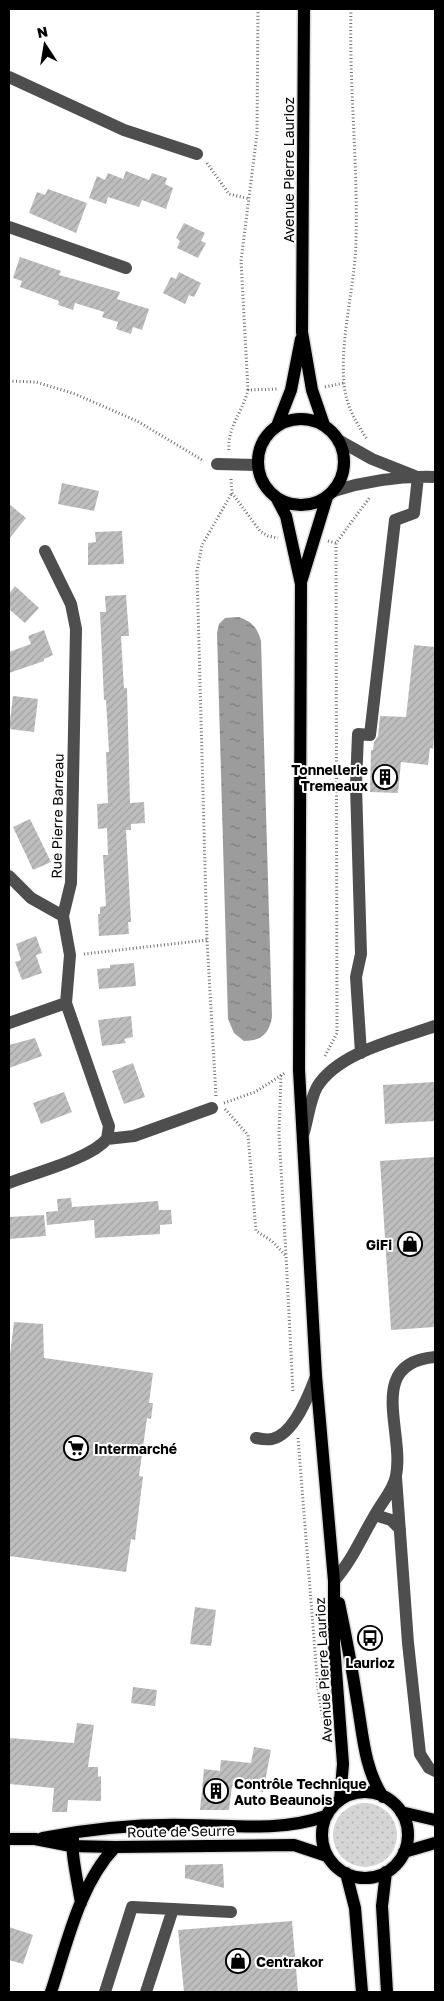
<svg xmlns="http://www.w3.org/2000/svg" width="444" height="2001" font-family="'Golos Text',sans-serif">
	<defs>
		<pattern id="grass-dots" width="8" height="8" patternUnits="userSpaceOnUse" patternTransform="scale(1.25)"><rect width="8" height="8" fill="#d5d5d5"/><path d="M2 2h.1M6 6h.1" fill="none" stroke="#b5b5b5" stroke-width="1.8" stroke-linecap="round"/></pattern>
		<pattern id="water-ripples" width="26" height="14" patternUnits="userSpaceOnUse" patternTransform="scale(1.25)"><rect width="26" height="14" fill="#9c9c9c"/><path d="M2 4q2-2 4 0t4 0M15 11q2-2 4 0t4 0" fill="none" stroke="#7d7d7d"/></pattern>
		<pattern id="building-hatch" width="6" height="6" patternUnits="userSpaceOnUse" patternTransform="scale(1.25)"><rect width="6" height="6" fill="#bebebe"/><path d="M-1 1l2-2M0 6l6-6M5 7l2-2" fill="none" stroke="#a2a2a2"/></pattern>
	</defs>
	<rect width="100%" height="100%" fill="#fff"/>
	<path fill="url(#grass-dots)" d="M333 1835a32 32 0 1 1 64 0a32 32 0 1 1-64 0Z"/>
	<path fill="url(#water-ripples)" d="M239,617C252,622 257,627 261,641L272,1017C269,1034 261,1041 244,1041L234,1033L228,1019L217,633L219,624L225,618Z"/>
	<path fill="url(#building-hatch)" d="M126,171L149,180L152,173L167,178L165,184L173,188L166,209L142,200L139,207L108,197L106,204L89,198L97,176L105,180L108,173L123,179Z
		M48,189L87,203L76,233L29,213L37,192L45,195Z
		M184,223L205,233L201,241L206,243L198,258L177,248L180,241L176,238Z
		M20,257L61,271L59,275L120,292L117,299L149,309L142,330L133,327L131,334L116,329L118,322L102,317L104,312L75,303L73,310L58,305L59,301L20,287L22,281L13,278Z
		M179,272L201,283L194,297L189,295L185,304L163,293L171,277L176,279Z
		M62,483L99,491L94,511L58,504Z
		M9,504L26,518L9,539Z
		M122,531L124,564L88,565V543L96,542L95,532Z
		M15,586L39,608L25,623L9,609V594Z
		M126,595L129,636H121L124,688H127L130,803L144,802L145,823L131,824V830H126L131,922H128L129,934L99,936L98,914H100V907L106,906L103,855H108L107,828L98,829L97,804L108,803L106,752H109L106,700H104L100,612H106L105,596Z
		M44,630L53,655L44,659V661L9,673V652L31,644L28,636Z
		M414,645L435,647V727L433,749L430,748L428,765L401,762L398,793L370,792L371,750H373L374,742L378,736L380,716L406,717Z
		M13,696L38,699L34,732L9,729Z
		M30,819L51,862L33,870L13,827Z
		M36,936L42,953L36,955L42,973L22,980L15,962L21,960L16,944Z
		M134,963L136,986L99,989L97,969L110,968V965Z
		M131,1016L133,1037L124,1039L126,1043L102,1046L98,1020Z
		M35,1038L42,1056L9,1068V1045Z
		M133,1063L145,1097L124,1104L112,1071Z
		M435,1082V1121L385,1124L383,1085Z
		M64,1092L72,1112L41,1124L33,1103Z
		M435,1157V1327L391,1330L380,1161Z
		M71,1198L72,1207L158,1201L159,1210H171L172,1224L160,1225V1234L95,1238L94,1220L47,1225L46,1212L58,1211L57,1199Z
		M44,1215L46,1236L9,1239V1217Z
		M14,1322L43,1324L44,1358L153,1373L149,1403H153L151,1419L147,1418L139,1476L143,1477L135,1540L131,1539L126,1572L9,1556V1363Z
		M195,1607L216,1610L211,1646L190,1644Z
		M133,1687L157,1690L155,1706L131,1703Z
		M77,1723L94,1725L88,1767H98V1777L101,1776V1801L68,1800L67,1812H52L54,1788L9,1784V1738L74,1743Z
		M254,1747L271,1750L263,1792L232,1786L229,1810H200L204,1769L220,1771L221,1760L251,1763Z
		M223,1864L224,1888L185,1878V1865Z
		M292,1921L298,1992H184L178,1930Z
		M9,1927L33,1935L23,1964L9,1960Z"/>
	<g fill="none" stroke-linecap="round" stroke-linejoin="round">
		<defs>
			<path id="major" d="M304,9L302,332L312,390L324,425
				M258 462a43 43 0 1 1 86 0a43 43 0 1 1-86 0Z
				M277,426L291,390L301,339
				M276,497L286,516L301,584L299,1070L316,1376L334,1581V1644L343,1764L340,1800
				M301,582L327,497
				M339,1603C346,1636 352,1668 357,1701C363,1735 364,1768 383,1797
				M322 1835a43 43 0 1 1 86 0a43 43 0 1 1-86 0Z
				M401,1812L435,1820
				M43,1838C89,1829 139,1824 187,1825C234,1825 281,1832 326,1816
				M9,1839H35L71,1846L115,1847L294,1845L327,1856
				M73,1839C70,1849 79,1889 81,1903
				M404,1852L435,1843
				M386,1872L382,1906L387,1992
				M346,1873L355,1908L362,1992
				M51,1992C67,1944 79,1885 115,1847"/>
		</defs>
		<use href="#major" stroke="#dbdbdb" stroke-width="15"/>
		<path stroke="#707070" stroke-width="3" stroke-dasharray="1 2.5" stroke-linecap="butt" d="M351,9C349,86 358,163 356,240C355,288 340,335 344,384C346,405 355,421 367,439
			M207,163L229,194L250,199
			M9,381L36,382L75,394L137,421L204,461
			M325,387L344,383
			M248,390L241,261L257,134L258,9
			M229,450C227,428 243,411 248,390L277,389
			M231,479L232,493L260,531L268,536L278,538
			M328,541L336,543L370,497
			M84,954L207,940
			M325,1056L337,1033L336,543
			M281,1075L279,1134L286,1255
			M216,1096L207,940L197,571L202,545L232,493
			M224,1103L255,1092L285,1073
			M225,1109L248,1135L256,1231L272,1241L286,1256L293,1392
			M298,1438L318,1689L323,1720"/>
		<path stroke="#4e4e4e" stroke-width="12" d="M9,77L124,130L197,154
			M9,227L126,268
			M340,441L372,459L415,476
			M217,464L258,465
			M334,491C366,481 401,476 435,477
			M45,551L71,604L76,629L71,883L63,916L70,955L66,1003L106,1118L109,1126L107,1139
			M9,876L31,898L63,916
			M9,1023L66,1003
			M361,1053L356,977L361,954L356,786L358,734L370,735L395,520L414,513L418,477
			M304,1132C308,1118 310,1100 317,1087C338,1052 399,1039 435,1026
			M9,1183C34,1173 90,1159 107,1139L134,1136L212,1108
			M256,1438C261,1439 267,1440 272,1439C294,1434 309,1395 316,1376
			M396,1477L408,1643L420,1754L429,1768L435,1771
			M375,1515L391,1520L400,1529
			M334,1581C352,1561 362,1536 376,1513C382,1502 394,1489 396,1476C405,1432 365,1363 435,1357
			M173,1909L231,1912
			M105,1992L132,1907L173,1909L146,1992"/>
		<use href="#major" stroke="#000" stroke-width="12"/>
	</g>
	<defs>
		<symbol id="building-ring" viewBox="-11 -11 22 22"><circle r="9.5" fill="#fff" stroke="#000" stroke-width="1.5"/><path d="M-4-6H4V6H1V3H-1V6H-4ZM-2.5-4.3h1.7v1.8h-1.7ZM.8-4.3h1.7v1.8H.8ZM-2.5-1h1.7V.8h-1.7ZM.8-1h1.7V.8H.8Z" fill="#000"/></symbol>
		<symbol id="shop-ring" viewBox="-11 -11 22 22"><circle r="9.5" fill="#fff" stroke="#000" stroke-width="1.5"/><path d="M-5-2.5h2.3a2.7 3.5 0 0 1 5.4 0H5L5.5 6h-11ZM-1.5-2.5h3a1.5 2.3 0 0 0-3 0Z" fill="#000"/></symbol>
		<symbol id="supermarket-ring" viewBox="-11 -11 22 22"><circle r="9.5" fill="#fff" stroke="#000" stroke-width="1.5"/><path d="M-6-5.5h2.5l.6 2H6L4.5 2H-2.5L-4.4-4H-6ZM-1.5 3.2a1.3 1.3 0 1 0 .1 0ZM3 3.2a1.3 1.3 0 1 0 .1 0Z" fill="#000"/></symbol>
		<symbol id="bus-ring" viewBox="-11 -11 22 22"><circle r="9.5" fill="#fff" stroke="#000" stroke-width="1.5"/><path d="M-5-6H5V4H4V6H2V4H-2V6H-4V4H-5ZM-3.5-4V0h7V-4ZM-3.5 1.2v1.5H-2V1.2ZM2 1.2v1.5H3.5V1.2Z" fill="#000"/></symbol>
	</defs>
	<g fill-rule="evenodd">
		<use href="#building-ring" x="371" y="763" width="28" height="28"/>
		<use href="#shop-ring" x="396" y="1230" width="28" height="28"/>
		<use href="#supermarket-ring" x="62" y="1434" width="28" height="28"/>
		<use href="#bus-ring" x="356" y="1624" width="28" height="28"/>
		<use href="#building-ring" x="202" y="1777" width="28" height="28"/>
		<use href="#shop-ring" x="224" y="1947" width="28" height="28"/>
	</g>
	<g text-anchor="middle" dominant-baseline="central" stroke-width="4" stroke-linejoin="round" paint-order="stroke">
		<g font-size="14" fill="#000" stroke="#fff">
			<text transform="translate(288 170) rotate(-90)">Avenue Pierre Laurioz</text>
			<text transform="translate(57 816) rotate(-89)">Rue Pierre Barreau</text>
			<text transform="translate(323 1670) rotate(-93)">Avenue Pierre Laurioz</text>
			<text transform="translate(181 1831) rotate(-1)">Route de Seurre</text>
		</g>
		<g font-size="14" font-weight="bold" fill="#000" stroke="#fff" text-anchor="start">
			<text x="368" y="769" text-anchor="end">Tonnellerie<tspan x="368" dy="16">Tremeaux</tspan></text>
			<text x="392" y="1244" text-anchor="end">GiFi</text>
			<text x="94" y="1448">Intermarché</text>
			<text x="370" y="1662" text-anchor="middle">Laurioz</text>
			<text x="234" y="1783">Contrôle Technique<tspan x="234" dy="16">Auto Beaunois</tspan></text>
			<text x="256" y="1961">Centrakor</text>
		</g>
	</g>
	<rect width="444" height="2001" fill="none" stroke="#000000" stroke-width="20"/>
	<g transform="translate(45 45) rotate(348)" stroke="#ffffff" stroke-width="4" paint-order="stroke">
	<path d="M0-4L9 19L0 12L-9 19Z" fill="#000000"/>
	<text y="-8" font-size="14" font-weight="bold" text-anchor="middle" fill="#000000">N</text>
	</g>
</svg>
